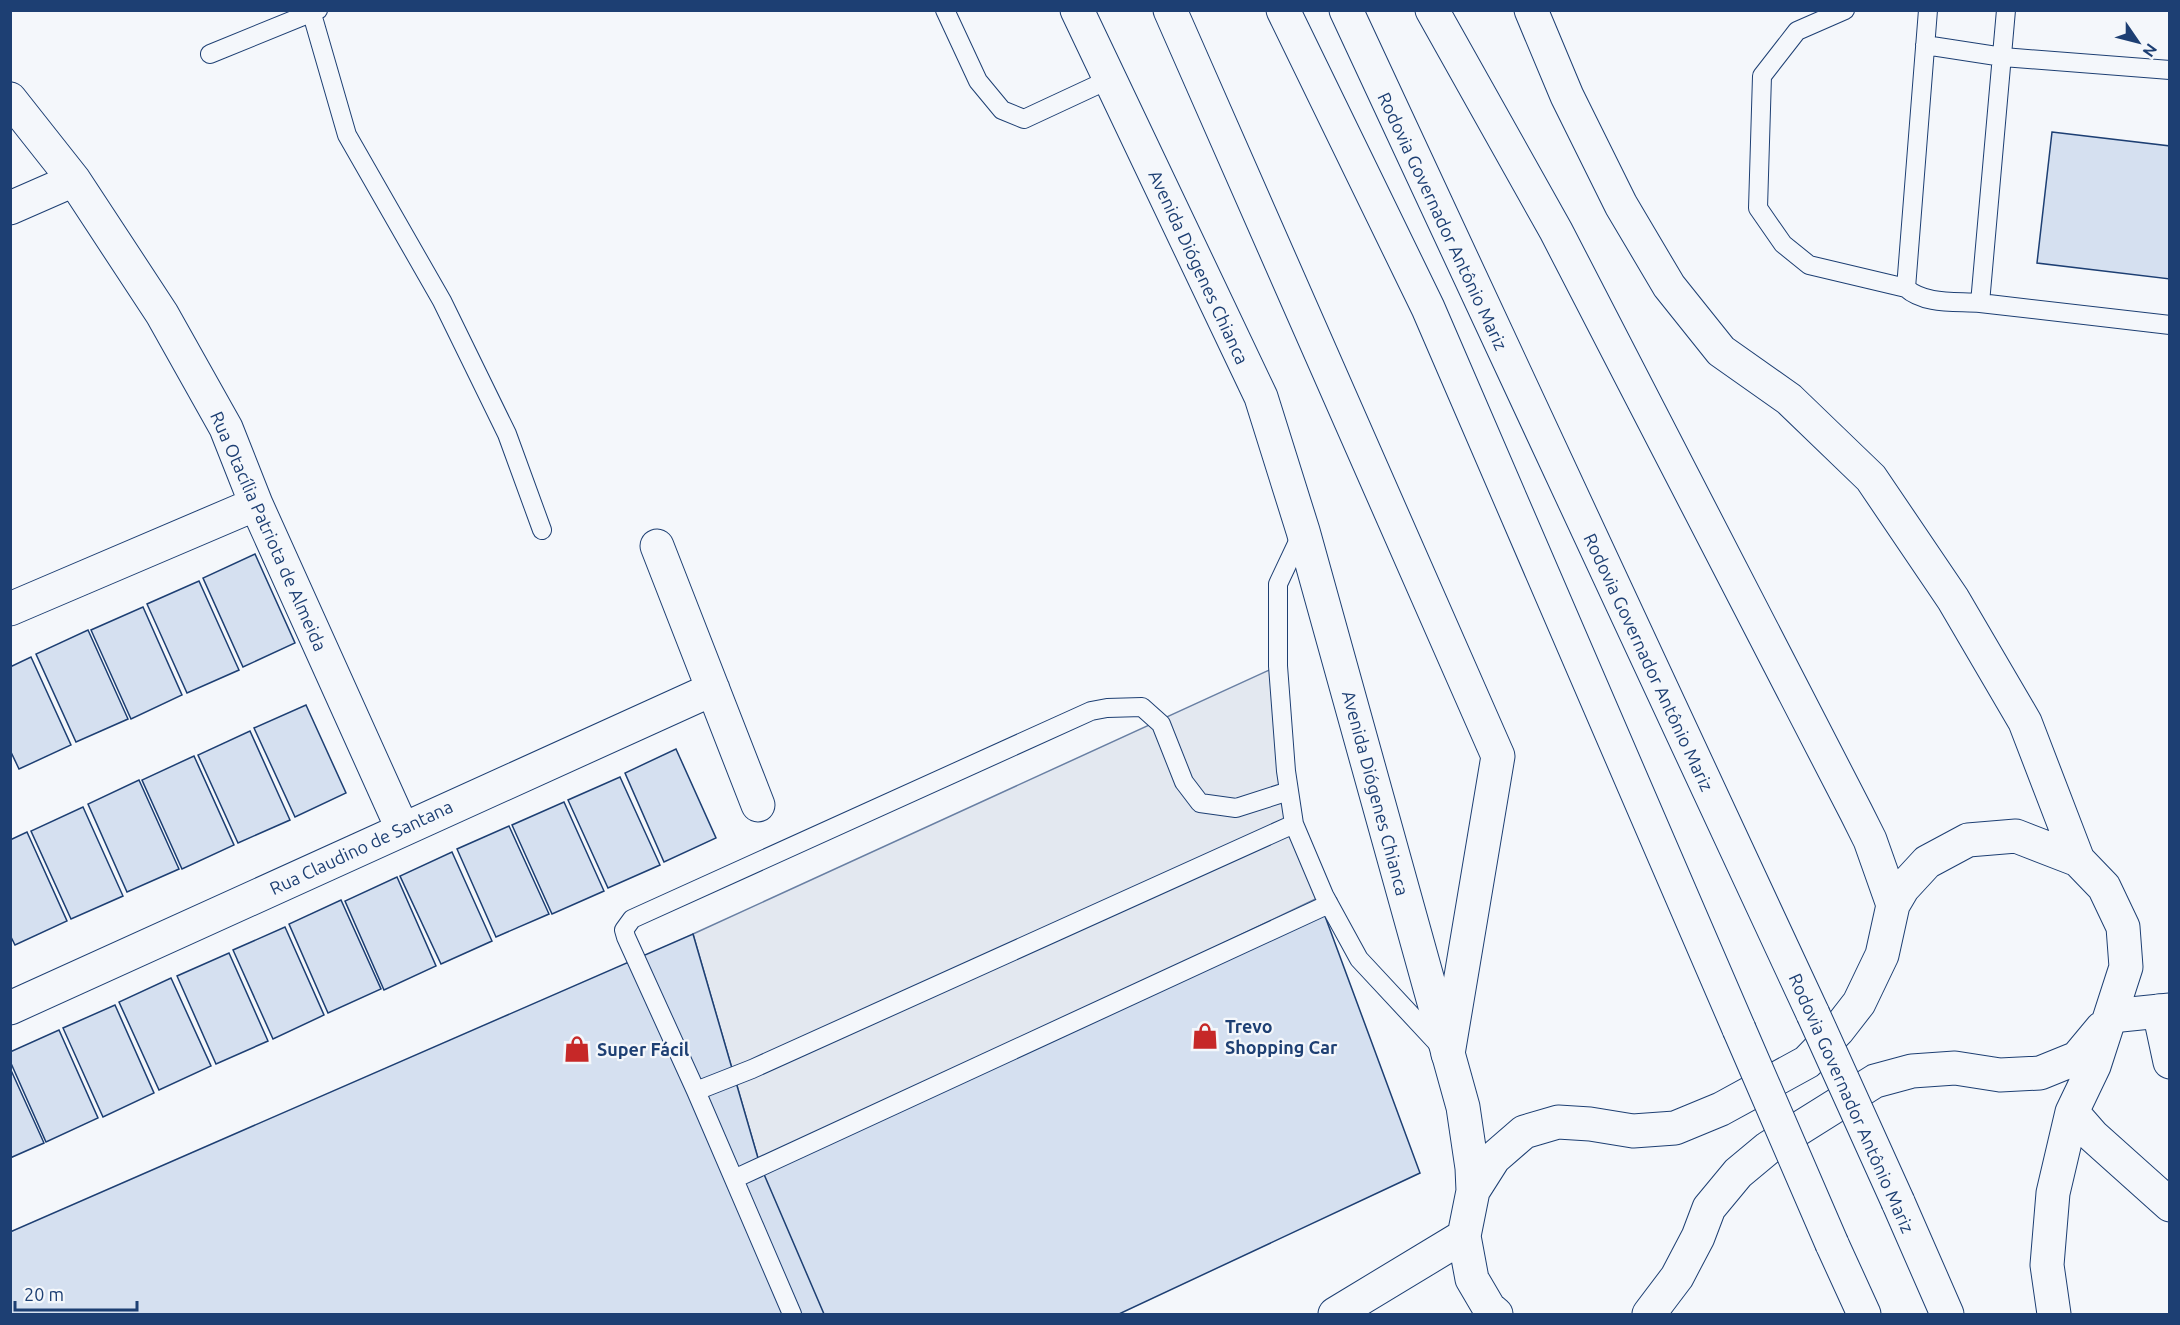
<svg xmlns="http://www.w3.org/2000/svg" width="2180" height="1325" font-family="Ubuntu,sans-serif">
	<rect width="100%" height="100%" fill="#f4f7fb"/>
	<path fill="#e3e8f0" stroke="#687fa3" stroke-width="1.5" d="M1278,666L1286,771L1324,895L760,1165L693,934Z"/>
	<path fill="#d5e0f0" stroke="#1d3f73" stroke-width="1.5" d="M2052,132L2170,146V279L2037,263Z
		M255,554L295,643L243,667L203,578Z
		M199,581L239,670L187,693L147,604Z
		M143,607L182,695L131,719L91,630Z
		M88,630L128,719L76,742L36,654Z
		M31,657L71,745L19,769L10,750V667Z
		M306,705L346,793L295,817L254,728Z
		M250,731L290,820L238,843L198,755Z
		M676,749L716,838L664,862L625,773Z
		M194,756L234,845L182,869L142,780Z
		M620,777L660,865L608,888L568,800Z
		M139,780L179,869L127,892L88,804Z
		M564,802L604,891L552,914L512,825Z
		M83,807L123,896L71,919L31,831Z
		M509,826L549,914L496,937L457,849Z
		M27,832L67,921L15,945L10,935V840Z
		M452,852L492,941L441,964L400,876Z
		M397,877L436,966L384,990L345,901Z
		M341,900L381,989L328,1013L289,924Z
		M1322,908L1420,1173L1119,1314H824L760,1165Z
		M285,927L324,1015L273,1039L233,950Z
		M693,934L760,1165L824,1314H10V1232Z
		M229,953L268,1041L216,1064L177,976Z
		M171,978L211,1066L159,1090L119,1002Z
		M115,1005L154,1093L103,1117L63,1028Z
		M59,1030L98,1118L46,1142L10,1061V1052Z
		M10,1068L44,1143L10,1158Z"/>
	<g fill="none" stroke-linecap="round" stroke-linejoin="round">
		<defs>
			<path id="lane" d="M945,10L978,81L1002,110L1024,119L1110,79
				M1845,10L1797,31L1762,76L1758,208L1783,244L1809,265L1906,288
				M1928,10L1906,288C1925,305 1956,301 1980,303L2006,10
				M312,14L347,135L442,301L507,434L542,530
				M1925,45L2003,57L2170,70
				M210,54L318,10
				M1980,303L2170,325
				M1302,533L1278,584V666L1286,771L1294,824L1324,895L1359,959L1440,1046
				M696,1091L752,1069L1294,824
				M734,1179L1329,904
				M792,1314L696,1091L626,937L624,930L632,919L1091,711L1107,708L1142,707L1161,724L1184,782L1200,803L1236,808L1289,791"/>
			<path id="street" d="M10,99L74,180L162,314L226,428L256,504L402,828
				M10,208L74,180
				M657,546L758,805
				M10,609L256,504
				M10,1008L713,689
				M2159,1011L2170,1062"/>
			<path id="secondary" d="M2111,1016L2170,1010"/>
			<path id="primary" d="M1077,10L1261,397L1303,531L1463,1107L1472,1168L1473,1191
				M1432,10L1556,231L1856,812L1870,840L1893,905
				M1531,10L1567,96L1621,205L1669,286L1721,351L1789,399L1871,478L1953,599L2025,722L2078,860L2104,887L2123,927L2126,967L2094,1066L2072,1112L2053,1193L2047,1265L2054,1314
				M2072,1112L2093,1136L2170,1205
				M1335,1314L1464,1236
				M1496,1314L1489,1308L1472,1279L1464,1236L1473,1191L1494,1158L1524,1132L1558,1122L1590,1124L1633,1131L1675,1128L1721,1109L1807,1062L1838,1030L1859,1003L1882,955L1893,905L1903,888L1927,862L1968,840L2016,836L2078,860
				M1649,1314L1677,1277L1698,1237L1709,1208L1738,1173L1768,1148L1875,1081L1912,1071L1955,1068L2000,1075L2040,1073L2077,1058L2102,1028"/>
			<path id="highway" d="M1170,10L1498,756L1448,1054
				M1283,10L1428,308L1739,1029
				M1346,10L1813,1014
				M1898,1202L1947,1314
				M1832,1244L1864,1314"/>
		</defs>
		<use href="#lane" stroke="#1d3f73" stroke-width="20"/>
		<use href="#street" stroke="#1d3f73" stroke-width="35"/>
		<use href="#secondary" stroke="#1d3f73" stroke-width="35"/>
		<use href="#primary" stroke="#1d3f73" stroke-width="35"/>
		<use href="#highway" stroke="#1d3f73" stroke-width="35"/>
		<use href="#lane" stroke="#f4f7fb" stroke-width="18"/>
		<use href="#street" stroke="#f4f7fb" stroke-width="33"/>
		<use href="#secondary" stroke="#f4f7fb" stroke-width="33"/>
		<use href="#primary" stroke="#f4f7fb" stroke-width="33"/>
		<use href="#highway" stroke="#f4f7fb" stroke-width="33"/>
		<defs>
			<path id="highway-bridge" d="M1813,1014L1898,1202
				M1739,1029L1832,1244"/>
		</defs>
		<use href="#highway-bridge" stroke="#1d3f73" stroke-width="35" stroke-linecap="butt"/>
		<use href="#highway-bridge" stroke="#f4f7fb" stroke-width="33"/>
	</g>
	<defs>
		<symbol id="shop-bare" viewBox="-9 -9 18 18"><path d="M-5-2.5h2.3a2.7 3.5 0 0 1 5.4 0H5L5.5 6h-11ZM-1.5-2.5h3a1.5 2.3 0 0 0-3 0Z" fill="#c62828" stroke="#f4f7fb" stroke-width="2.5" paint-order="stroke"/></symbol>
	</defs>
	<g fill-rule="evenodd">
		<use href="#shop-bare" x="1186" y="1017" width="38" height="38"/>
		<use href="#shop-bare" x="558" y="1030" width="38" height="38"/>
	</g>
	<g text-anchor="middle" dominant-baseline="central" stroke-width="4.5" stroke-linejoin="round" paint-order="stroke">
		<g font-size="18" fill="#1d3f73" stroke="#f4f7fb">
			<text transform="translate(1443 221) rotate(65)">Rodovia Governador Antônio Mariz</text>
			<text transform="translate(1199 267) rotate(65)">Avenida Diógenes Chianca</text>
			<text transform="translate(269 531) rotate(66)">Rua Otacília Patriota de Almeida</text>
			<text transform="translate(1649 662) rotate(65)">Rodovia Governador Antônio Mariz</text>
			<text transform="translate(1376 793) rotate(75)">Avenida Diógenes Chianca</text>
			<text transform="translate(361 847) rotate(-25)">Rua Claudino de Santana</text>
			<text transform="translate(1852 1103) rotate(66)">Rodovia Governador Antônio Mariz</text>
		</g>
		<g font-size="18" font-weight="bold" fill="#1d3f73" stroke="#f4f7fb" text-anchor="start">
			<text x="1225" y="1026">Trevo<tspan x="1225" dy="21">Shopping Car</tspan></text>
			<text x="597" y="1049">Super Fácil</text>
		</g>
	</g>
	<rect width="2180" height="1325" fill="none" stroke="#1d3f73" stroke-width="24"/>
	<g transform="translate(2138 42) rotate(125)" stroke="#f4f7fb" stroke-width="4.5" paint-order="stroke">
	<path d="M0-4.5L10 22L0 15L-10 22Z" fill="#1d3f73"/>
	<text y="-9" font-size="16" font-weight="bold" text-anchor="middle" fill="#1d3f73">N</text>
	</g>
	<path d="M15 1301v9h122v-9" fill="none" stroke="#1d3f73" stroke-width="3"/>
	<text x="24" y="1301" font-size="18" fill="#1d3f73" stroke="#f4f7fb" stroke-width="4.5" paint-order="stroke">20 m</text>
</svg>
